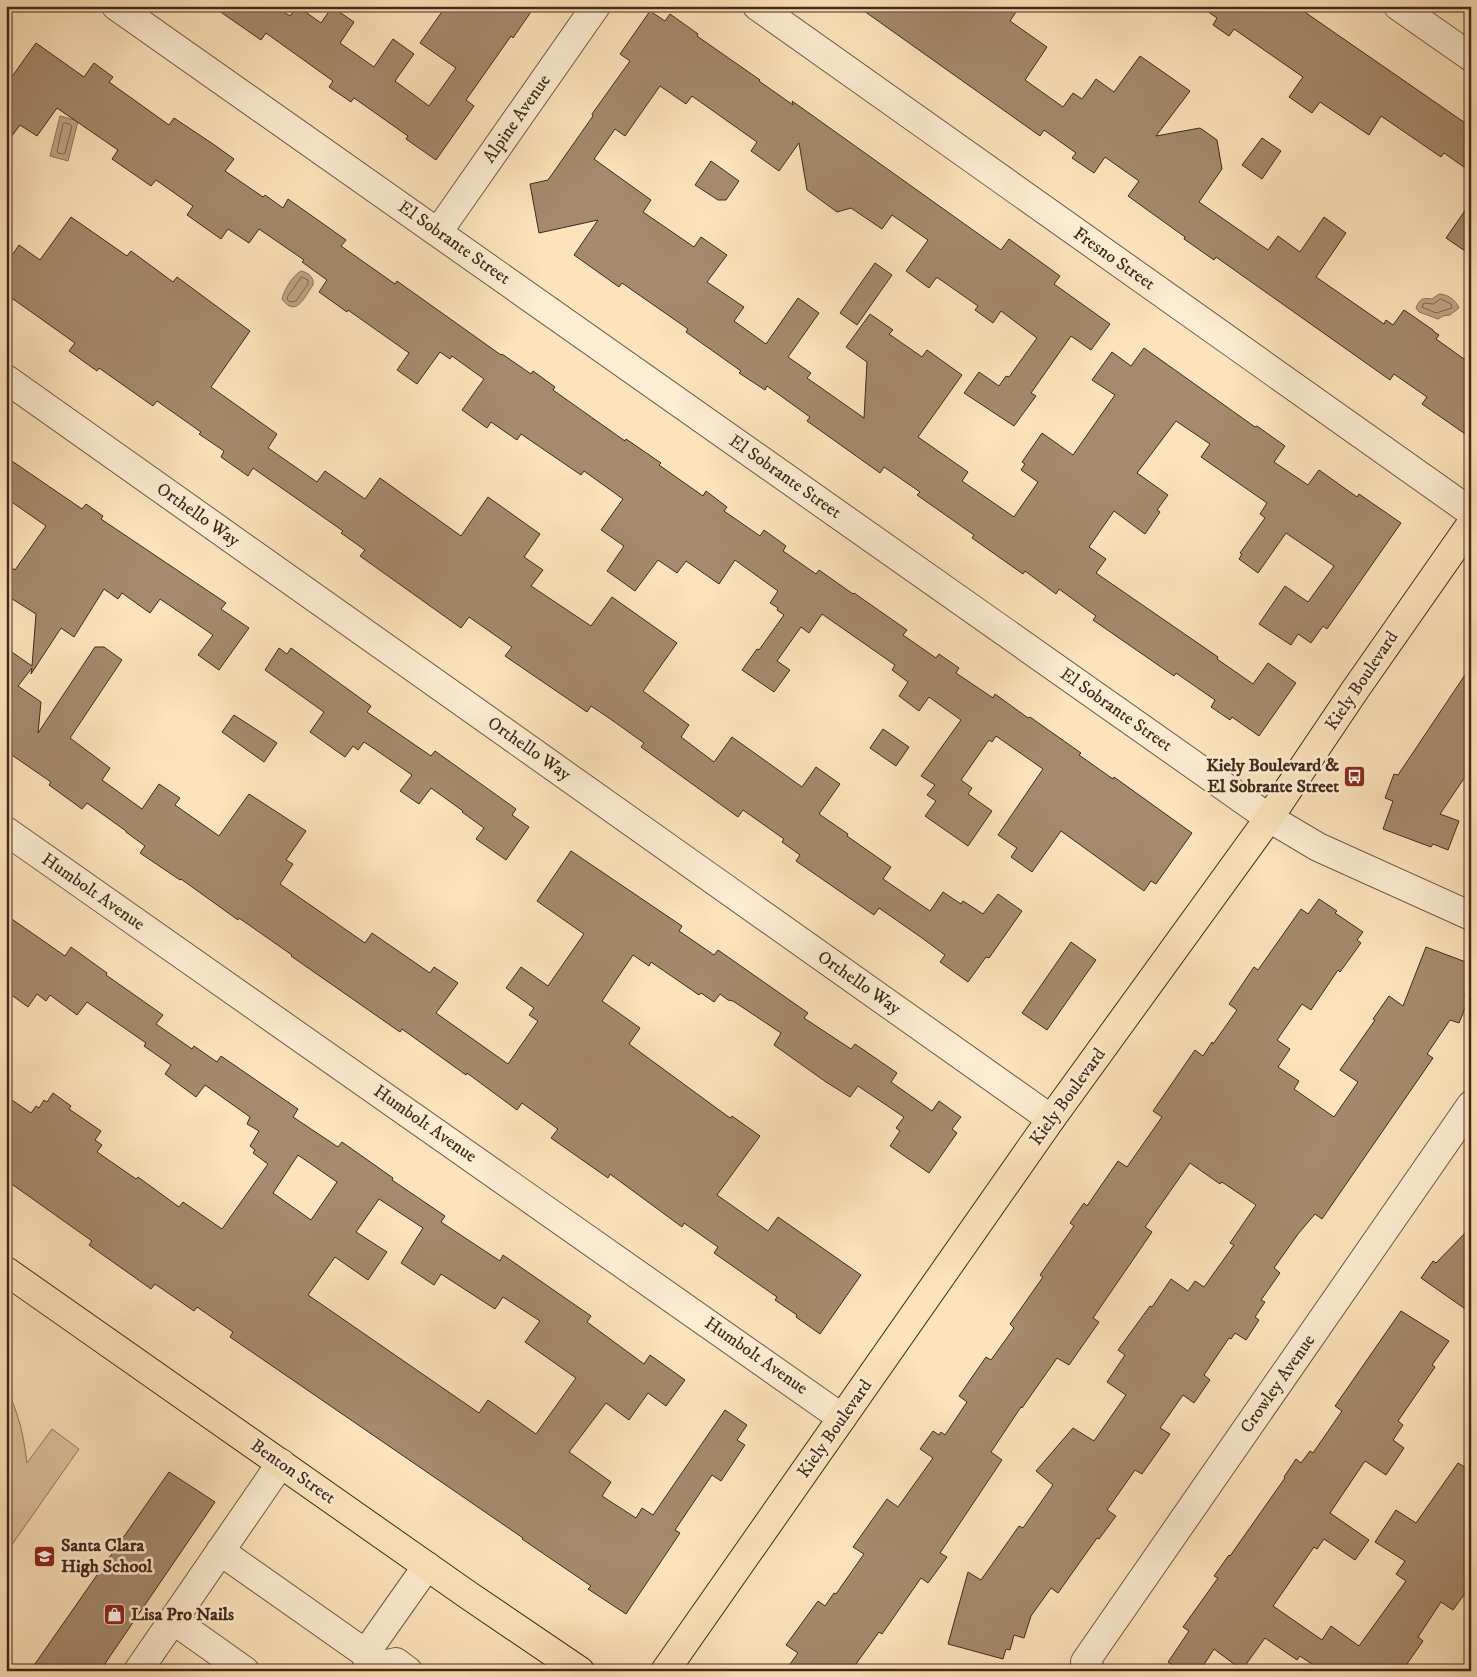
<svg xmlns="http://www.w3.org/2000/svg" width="1477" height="1677" font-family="'IM FELL DW Pica',serif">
	<rect width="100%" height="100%" fill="#fce3bb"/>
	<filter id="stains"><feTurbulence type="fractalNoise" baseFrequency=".004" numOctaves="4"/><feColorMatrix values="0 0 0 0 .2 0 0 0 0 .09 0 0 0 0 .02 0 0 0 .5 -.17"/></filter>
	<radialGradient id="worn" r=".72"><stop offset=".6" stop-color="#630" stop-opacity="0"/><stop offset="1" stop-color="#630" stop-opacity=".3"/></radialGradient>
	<path fill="#ddc3a0" stroke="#90765d" d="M6,1387C19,1415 23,1432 27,1463L52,1429L79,1449L6,1553Z"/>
	<path fill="#bda484" stroke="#8d735a" d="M60,116L78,121L68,161L50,156Z
		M301,271C309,273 314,277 313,285C304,298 296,318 282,299C284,290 292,276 301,271Z
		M1439,294C1447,294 1456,300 1459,308L1450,315L1443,316L1438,319L1419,312L1416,308C1420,298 1423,298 1432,299Z"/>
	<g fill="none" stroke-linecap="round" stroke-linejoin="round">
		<path stroke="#80664f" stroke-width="1" d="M65,123L70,124L72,126L65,153L63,154L58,153L57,151L63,124Z
			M302,277L308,280V284L296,301L290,302L287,299L288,296Z
			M1441,299L1451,304L1452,308L1436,313L1422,307L1424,303L1433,304Z"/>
	</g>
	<path fill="#a48a6e" stroke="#44291a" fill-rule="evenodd" d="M212,6H275L290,16L297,6L321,23L332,7L354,22L340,43L374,67L393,39L414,54L395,81L429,106L456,68L420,43L446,6H535L513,38L511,36L466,100L474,106L436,160L406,139L408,136L354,98L351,102L329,87L333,81L266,33L261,40Z
		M857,6H1020L1010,21L1047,47L1025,80L1063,107L1073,93L1082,99L1096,79L1114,92L1140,56L1176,81L1190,91L1156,136L1200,128L1217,140L1222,169L1199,202L1268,250L1278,236L1300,252L1324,217L1346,233L1316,277L1384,324L1386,320L1393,325L1404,310L1433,330V331L1439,335L1436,339L1471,364V438L1422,404L1427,397L1394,374L1390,380L1216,257L1214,260L1184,239L1185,237L1128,196L1139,181L1105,157L1094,173L1072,158L1076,153L1044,130L1040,136Z
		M1200,6H1296L1471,127V172L1444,153L1441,157L1381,116L1369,135L1320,102L1312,113L1289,97L1303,77L1234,29L1229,36L1213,25L1217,18Z
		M650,11L665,21L670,14L698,34L697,36L760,80L759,81L793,105L792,101L1001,250L1009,239L1060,276L1054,284L1110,324L1091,350L1071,336L1031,393L1036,396L1014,426L964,393L979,372L999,386L1006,376L1009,377L1037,338L1001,311L993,323L975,310L978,306L938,278H936L929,288L906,271L928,240L892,215L882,229L851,208L837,212L807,190L799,143L779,171L751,151L757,142L692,96L686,104L660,86L625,136L615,129L594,159L651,200L643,212L694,247L701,237L727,255L707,282L744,307L734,321L766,344L798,298L819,313L788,357L811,373L807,378L864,418L867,362L846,347L870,314L893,330L889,334L922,357L927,350L962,375L918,437L968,472L962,481L1014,517L1038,482L1021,470L1025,464L1022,462L1042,433L1073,455L1115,395L1092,380L1112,352L1131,366L1144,348L1255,427L1257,426L1285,446L1274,462L1308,485L1319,470L1357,497L1359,494L1401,523L1327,629L1323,626L1311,643L1298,634L1291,645L1259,624L1285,586L1308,602L1334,566L1286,533L1258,573L1239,559L1242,554L1240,553L1265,518L1260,514L1267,503L1201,457L1210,444L1176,421L1137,473L1168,495L1157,510L1160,512L1145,534L1114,511L1089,547L1106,559L1096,573L1218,657L1217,659L1253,684L1268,663L1296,683L1259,736L1232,717L1230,720L1211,707L1215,700L1176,673L1174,676L1093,620L1096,616L1059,589L1056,594L1025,571L1023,574L972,538L974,535L917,495L920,492L884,467L880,473L807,421L810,417L767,386L765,390L739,373L741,371L686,332L688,329L622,283L619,287L574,255L598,220L539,233L530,184L548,180L593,116L592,114L630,61L620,54Z
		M36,43L84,77L94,63L113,77L109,82L169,125L174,118L213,144L234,159L225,171L263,197L265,195L283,208L288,199L346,240L341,246L395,284L397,281L501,355L502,354L531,374L533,371L555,387L553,390L625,441L626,439L661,463L659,465L703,496L706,491L727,507L724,511L760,536L764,530L786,546L783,551L816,574L819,570L853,594L854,593L907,630L903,635L936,658L939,654L959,668L956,673L993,698L995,694L1028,718L1030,717L1081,753L1079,755L1113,779L1114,777L1192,833L1156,884L1151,881L1144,891L1061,831L1032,872L1011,857L1017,848L998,835L1043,769L996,736L992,742L989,740L961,780L972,788L968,794L992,811L968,846L925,816L936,801L927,795L935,785L921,776L961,720L929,697L919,711L899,696L908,682L892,670L895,665L822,614L809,633L801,627L777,661L790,670L774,692L742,670L757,649L759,650L784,615L777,610L778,608L770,603L778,591L735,560L719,584L686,561L677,573L658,560L635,591L607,571L624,546L601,530L623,499L584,471L581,475L521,434L517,440L491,422L487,428L462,410L484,379L452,356L450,359L440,352L417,384L397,370L409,353L348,310L347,312L319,292L327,280L302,262L304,260L259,229L249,243L228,229L221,239L187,215L193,206L156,180L151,186L112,159L118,150L57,108L37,136L20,125L6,144V85Z
		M1262,138L1281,151L1262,179L1242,165Z
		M711,161L739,181L726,200H718L695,185Z
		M1471,202V255L1446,238Z
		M71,217L127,256L131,251L173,282L177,277L250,331L211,387L277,434L268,448L317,482L325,471L365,499L380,478L461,536L488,497L540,534L524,557L543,570L531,586L591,626L612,597L677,643L643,691L689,725L681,737L714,762L732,737L802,787L816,767L840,784L819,814L848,834L847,836L891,867L883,879L930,911L943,892L961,904L963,901L983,914L998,894L1022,911L989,958L986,957L968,982L940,962L945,955L922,938L879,908L874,915L796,861L800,855L782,842L784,839L743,810L738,817L641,747L644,743L609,718L591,706L587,712L505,656L512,647L469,617L461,628L360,556L365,550L341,533L343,531L253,468L248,476L221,457L224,451L199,434L201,432L157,401L153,406L99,368L97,371L69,351L75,343L6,294V264L19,245L40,260Z
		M875,263L892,275L857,325L840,313Z
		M6,457L82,509L86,504L103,516L101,519L226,603L221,609L249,628L219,670L198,655L213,635L160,599L150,613L122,593L118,599L104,589L74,637L61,628L31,674L32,668L18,686L41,702L38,733L95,647H104L122,660L70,738L110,768L102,780L142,809L159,784L180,798L175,805L219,836L249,794L306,831L286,860L293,864L280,884L365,943L372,933L430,973L434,967L458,983L436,1013L508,1064L538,1021L529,1015L534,1008L506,988L521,967L548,986L584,934L537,901L571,851L682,926L679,931L714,955L718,950L808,1013L804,1018L851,1049L855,1044L897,1073L891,1082L932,1111L939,1101L961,1117L952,1129L957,1133L929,1173L890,1146L900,1131L896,1128L904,1117L858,1086L850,1097L826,1082L774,1045L781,1033L733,1001L728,1000L720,994L714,1002L701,993L699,995L651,962L649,966L633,955L602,1001L640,1028L629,1044L730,1118L732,1116L760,1136L717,1195L768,1231L778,1217L861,1275L820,1334L796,1317L797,1315L775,1300L777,1297L714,1253L718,1247L684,1223L682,1227L610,1174L608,1178L551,1138L558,1129L522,1103L517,1110L467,1073L466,1075L402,1029L400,1032L291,956L292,955L239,918L238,920L181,879L180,880L140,853L145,846L126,832V831L87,803L82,809L49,785L51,782L6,751V648L32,666L36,614L6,595V564L15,570L46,526L6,498Z
		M279,648L287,654L291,648L371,706L367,712L431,756L435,751L516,809L512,815L529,827L506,860L476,839L484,828L462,812L463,811L431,788L419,804L400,791L412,775L376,750L364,742L358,750L353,746L345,757L310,732L324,712L265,670Z
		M1471,666V768L1440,814L1459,821L1448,850L1433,844L1431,847L1383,829L1393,801L1385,798L1394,774L1398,775Z
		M234,715L277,743L264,762L222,732Z
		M883,729L909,747L896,766L870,748Z
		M1319,899L1337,911L1335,913L1363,932L1357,940L1361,943L1340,972L1338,970L1311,1010L1302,1004L1277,1040L1290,1049L1278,1067L1299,1081L1294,1089L1334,1117L1358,1082L1340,1070L1375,1020L1373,1019L1389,996L1403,1006L1426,947L1471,964V979L1464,996L1469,998L1459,1023L1450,1020L1427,1054L1433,1058L1322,1219L1315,1214L1298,1234L1274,1268L1280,1273L1261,1300L1265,1302L1255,1317L1259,1320L1246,1340L1235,1333L1231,1339L1229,1338L1204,1375L1210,1380L1194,1403L1183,1395L1160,1428L1170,1434L1142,1474L1135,1470L1107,1510L1116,1516L1099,1539L1097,1538L1058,1593L1051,1588L1031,1616L1024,1638L1014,1635L1010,1650L1006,1649L1003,1659L948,1644L968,1572L981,1580L1019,1526L1023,1528L1053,1485L1036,1471L1073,1428L1094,1441L1126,1395L1107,1382L1125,1355L1118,1350L1150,1306L1152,1307L1171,1279L1188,1291L1195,1281L1204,1287L1234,1245L1230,1243L1256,1205L1222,1182L1220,1184L1190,1163L1145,1227L1152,1232L1093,1318L1099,1322L1069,1365L1057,1358L1022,1408L1021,1407L991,1452L1002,1460L940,1553L947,1557L928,1583L921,1578L882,1634L879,1632L851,1671H785L798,1653L786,1645L818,1601L825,1606L834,1593L836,1594L864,1554L853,1547L887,1499L898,1507L933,1458L920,1449L933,1431L939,1435L941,1432L945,1435L967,1402L959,1396L986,1357L991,1360L1014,1328L1010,1324L1043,1277L1040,1275L1074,1226L1070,1223L1084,1203L1087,1206L1118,1161L1127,1167L1162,1117L1153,1111L1195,1050L1203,1056L1212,1042L1213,1044L1237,1010L1229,1004L1254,967L1258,970L1301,909L1308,914Z
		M6,915L65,956L71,947L107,973L106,975L163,1015L156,1024L192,1049L194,1046L217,1062L221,1056L298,1109L293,1117L338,1147L342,1142L393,1178L392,1180L445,1216L441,1222L500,1261L503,1255L591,1316L587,1322L644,1364L650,1355L685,1380L666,1406L648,1393L629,1420L606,1403L569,1452L611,1482L602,1496L636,1518L642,1508L653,1515L725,1410L747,1425L737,1440L745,1445L721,1481L712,1475L675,1530L680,1533L626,1614L588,1589L591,1586L522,1539L523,1538L230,1337L233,1332L197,1307L194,1311L155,1284L151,1289L89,1245L92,1241L6,1180V1096L31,1113L36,1106L39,1108L44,1100L47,1102L53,1093L71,1106L69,1109L101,1131L95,1140L102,1145L97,1152L136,1179L138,1177L179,1207L183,1202L222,1229L268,1164L253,1153L255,1150L250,1146L259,1131L247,1124L250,1117L205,1085L196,1097L165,1074L171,1065L144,1046L146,1043L87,1002L77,1015L50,995L46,1001L37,994L28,1007L6,991ZM298,1155L337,1182L311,1220L273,1193ZM379,1199L423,1228L401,1263L434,1285L441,1274L495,1309L503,1297L540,1321L525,1342L576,1378L536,1434L488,1400L479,1413L308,1295L335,1257L368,1280L387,1252L356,1232Z
		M1071,942L1096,960L1047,1030L1022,1013Z
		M1471,1227V1313L1421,1278L1433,1261L1436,1263Z
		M1401,1311L1449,1341L1432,1365L1435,1367L1398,1421L1403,1425L1393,1440L1404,1448L1386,1475L1365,1461L1330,1513L1369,1540L1355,1560L1324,1539L1317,1549L1314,1547L1273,1606L1322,1640L1331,1626L1359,1646L1406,1581L1396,1574L1405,1561L1375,1542L1396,1510L1416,1523L1458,1463L1471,1471V1585L1453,1610L1441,1602L1418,1637L1423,1641L1402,1671H1322L1300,1656L1297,1660L1265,1638L1242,1670L1214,1649L1200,1671H1182L1168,1662L1189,1631L1183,1627L1218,1578L1214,1576L1229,1555L1230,1556L1285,1478L1284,1477L1296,1459L1301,1463L1310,1451L1313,1453L1342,1411L1335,1406Z
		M169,1472L215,1502L100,1671H30Z"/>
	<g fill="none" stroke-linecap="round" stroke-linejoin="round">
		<defs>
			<path id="minor" d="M116,6L1269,818L1318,847L1471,916
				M757,6L1471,512
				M1398,6L1471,57
				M438,232L596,6
				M6,379L1051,1119
				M6,831L842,1418
				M220,1551L382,1665
				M173,1620L245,1671
				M365,1654L427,1566
				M366,1669L396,1662L408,1671
				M138,1671L281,1463
				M1091,1671L1085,1662L1471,1105"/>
			<path id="major" d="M6,1271L468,1595L580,1671
				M665,1671L1051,1119L1269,818L1355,690L1471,524"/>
		</defs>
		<use href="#minor" stroke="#725842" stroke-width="30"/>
		<use href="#major" stroke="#44291a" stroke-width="30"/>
		<use href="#minor" stroke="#fdedd3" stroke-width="28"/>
		<use href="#major" stroke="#fce3bb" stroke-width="28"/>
	</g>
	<defs>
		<symbol id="bus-square" viewBox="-11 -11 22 22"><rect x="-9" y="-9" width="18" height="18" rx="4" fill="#8f2418" stroke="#fdedd3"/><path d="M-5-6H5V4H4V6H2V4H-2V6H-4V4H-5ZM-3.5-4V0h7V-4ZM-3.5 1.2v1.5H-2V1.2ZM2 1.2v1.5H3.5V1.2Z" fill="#fff"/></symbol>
		<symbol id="school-square" viewBox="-11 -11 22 22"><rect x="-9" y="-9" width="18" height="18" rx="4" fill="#8f2418" stroke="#fdedd3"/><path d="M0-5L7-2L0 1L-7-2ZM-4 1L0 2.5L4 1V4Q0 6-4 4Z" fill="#fff"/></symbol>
		<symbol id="shop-square" viewBox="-11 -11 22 22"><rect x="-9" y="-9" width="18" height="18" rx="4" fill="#8f2418" stroke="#fdedd3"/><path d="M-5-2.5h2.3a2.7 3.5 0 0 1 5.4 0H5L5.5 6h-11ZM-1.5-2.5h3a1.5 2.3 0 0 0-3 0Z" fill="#fff"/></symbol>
	</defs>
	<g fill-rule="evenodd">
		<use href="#bus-square" x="1342" y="764" width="25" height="25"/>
		<use href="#school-square" x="32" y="1544" width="25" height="25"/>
		<use href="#shop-square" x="102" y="1602" width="25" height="25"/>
	</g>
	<g text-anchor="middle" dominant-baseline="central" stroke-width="5" stroke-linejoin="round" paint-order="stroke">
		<g font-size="18" fill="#44291a" stroke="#fdedd3">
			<text transform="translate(517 119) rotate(-55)">Alpine Avenue</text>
			<text transform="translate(454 243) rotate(35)">El Sobrante Street</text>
			<text transform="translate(1114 259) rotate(35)">Fresno Street</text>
			<text transform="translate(785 477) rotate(35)">El Sobrante Street</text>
			<text transform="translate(198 515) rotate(35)">Orthello Way</text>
			<text transform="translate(1362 681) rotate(-56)">Kiely Boulevard</text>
			<text transform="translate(1116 710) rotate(35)">El Sobrante Street</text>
			<text transform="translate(529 749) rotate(35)">Orthello Way</text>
			<text transform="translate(93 892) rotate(35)">Humbolt Avenue</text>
			<text transform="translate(859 983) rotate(35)">Orthello Way</text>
			<text transform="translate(1068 1097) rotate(-54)">Kiely Boulevard</text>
			<text transform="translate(425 1124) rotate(35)">Humbolt Avenue</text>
			<text transform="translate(756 1356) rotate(35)">Humbolt Avenue</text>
			<text transform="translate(1278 1384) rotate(-55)">Crowley Avenue</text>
			<text transform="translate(835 1429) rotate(-55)">Kiely Boulevard</text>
			<text transform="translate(293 1472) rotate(35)">Benton Street</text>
		</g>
		<g font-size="18" font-weight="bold" fill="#44291a" stroke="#fdedd3" text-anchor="start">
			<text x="1339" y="766" text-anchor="end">Kiely Boulevard &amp;<tspan x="1339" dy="21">El Sobrante Street</tspan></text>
			<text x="61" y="1546">Santa Clara<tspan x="61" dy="21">High School</tspan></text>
			<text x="131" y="1615">Lisa Pro Nails</text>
		</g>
	</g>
	<rect width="1477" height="1677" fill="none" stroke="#fce3bb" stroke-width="25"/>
	<rect x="8" y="8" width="1462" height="1662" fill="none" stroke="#44291a" stroke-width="2.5"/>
	<rect x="12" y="12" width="1452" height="1652" fill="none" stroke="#44291a"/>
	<rect width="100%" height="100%" filter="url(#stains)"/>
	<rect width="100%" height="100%" fill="url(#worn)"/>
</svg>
